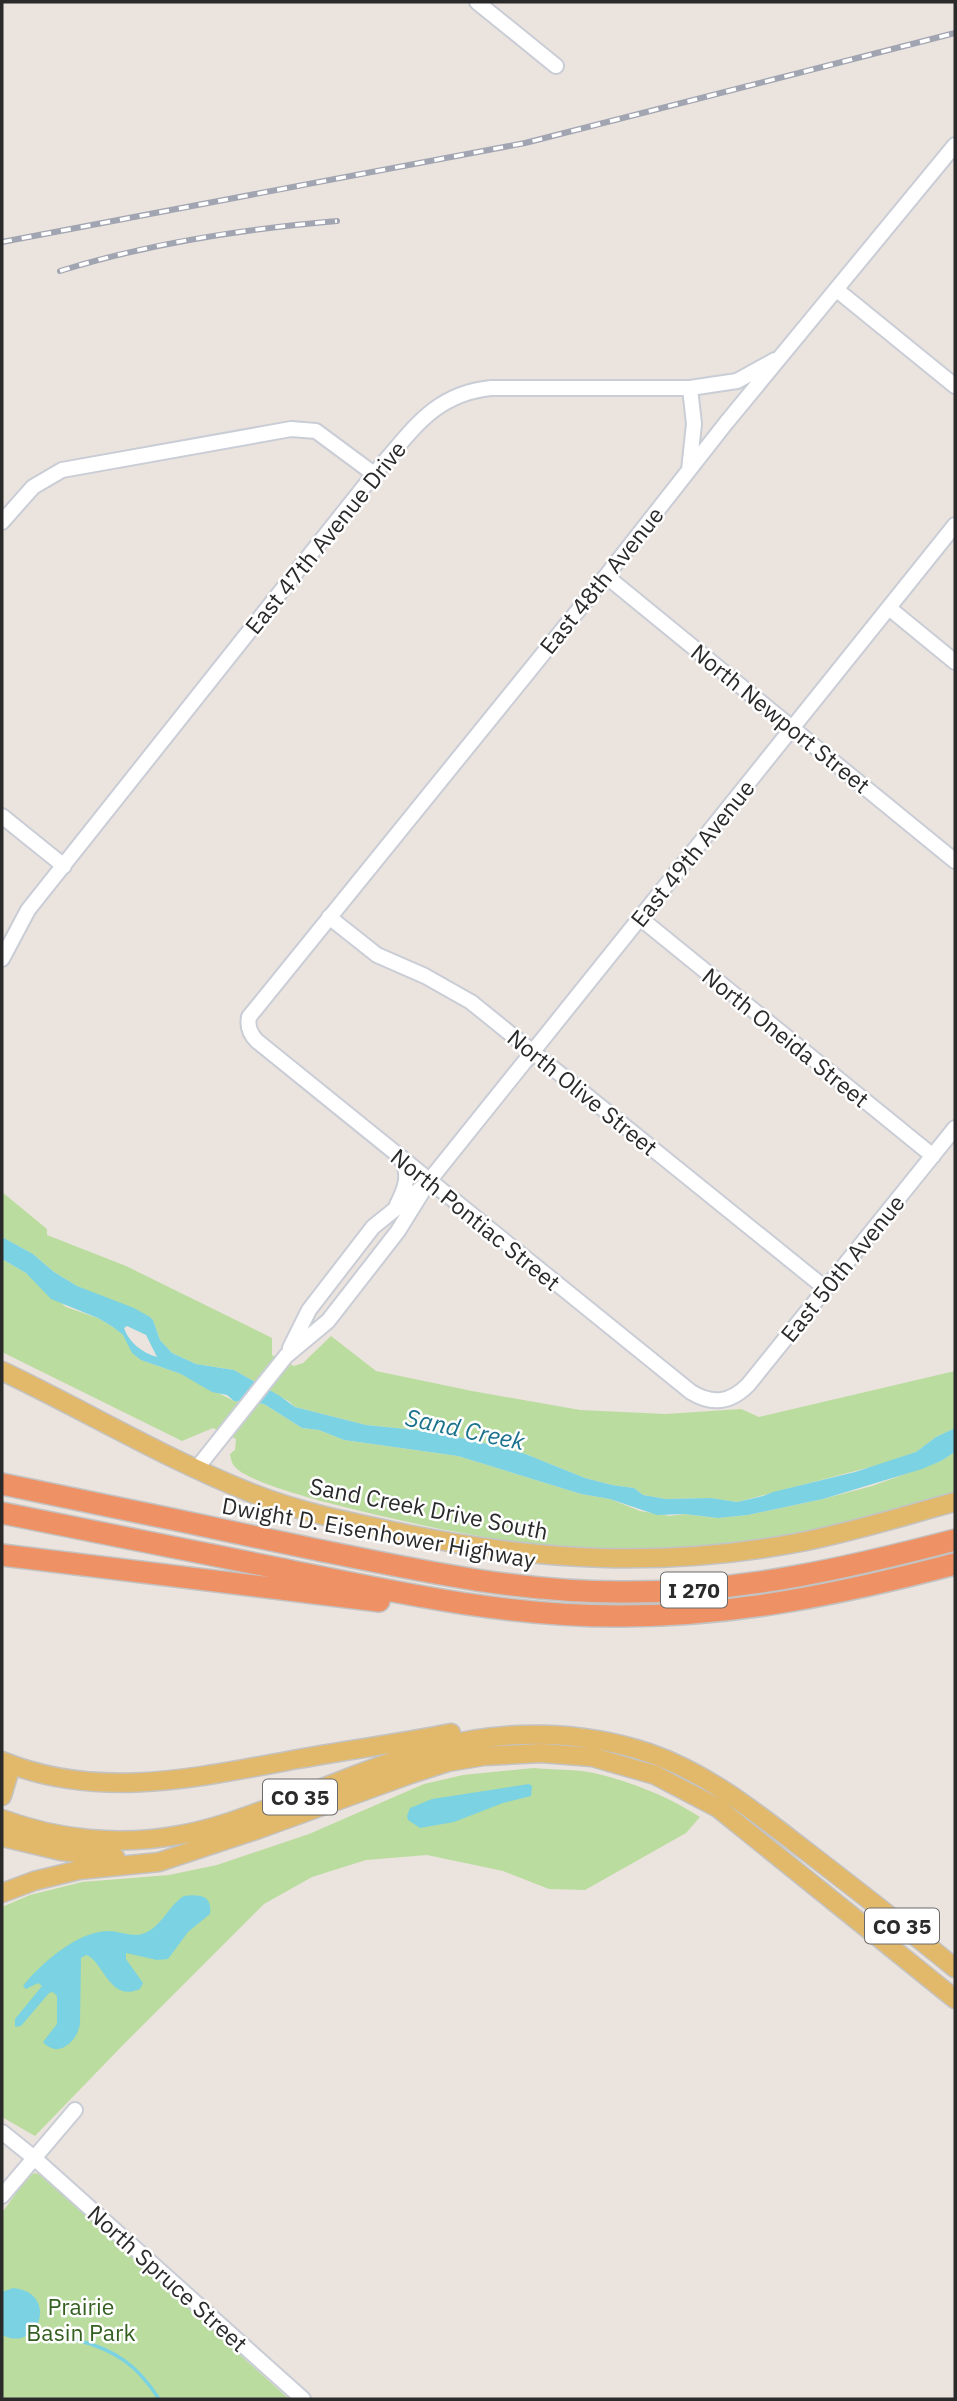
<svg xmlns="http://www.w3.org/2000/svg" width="957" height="2401" font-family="'IBM Plex Sans',sans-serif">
	<rect width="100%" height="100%" fill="#ebe3dd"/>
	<path fill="#badc9f" d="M2,1192L47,1229V1235L126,1266L272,1338V1355L294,1366L303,1363L331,1336L376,1371L472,1391L580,1410L666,1414L741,1409L759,1417L955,1371V1428L936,1437L916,1452L882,1464L737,1502L711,1498L666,1499L643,1495L634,1488L612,1485L585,1478L523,1453L492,1445L436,1432L366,1425L295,1407L290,1402L234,1370L196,1364L172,1353L160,1340L153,1320L77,1286L54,1272L33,1254L2,1237Z
		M2,1259L26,1273L66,1307L98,1318L113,1327L123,1335L141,1360L181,1374L234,1401L264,1404L302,1428L319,1430L344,1440L458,1456L581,1494L610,1499L640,1511L670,1516L684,1514L718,1518L748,1515L823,1499L872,1486L941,1461L955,1452V1494C887,1512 819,1534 749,1543C599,1564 469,1539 325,1502C304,1496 251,1482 236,1468C232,1464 231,1460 230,1454L235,1450L236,1439L213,1428L182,1441L2,1352Z
		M534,1768C554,1770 575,1769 594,1773C632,1782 667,1796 700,1817L686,1833L585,1890L549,1889L503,1871L427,1855L366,1860L312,1877L264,1904L122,2046L35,2136L2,2117V1907L30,1895L82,1882L169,1875L217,1865L309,1834L424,1784L463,1775Z
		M35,2173L41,2175L289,2399H2V2213L28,2176Z"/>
	<path fill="#7bd2e2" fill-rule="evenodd" d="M2,1237L33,1254L54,1272L77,1286L134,1308L150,1317L153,1320L160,1340L172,1353L196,1364L234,1370L280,1396L295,1407L366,1425L436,1432L492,1445L523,1453L585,1478L612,1485L634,1488L643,1495L666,1499L711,1498L737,1502L763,1496L773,1492L855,1472L916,1452L936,1437L955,1428V1452L941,1461L922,1469L823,1499L748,1515L718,1518L684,1514L657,1515L610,1499L581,1494L458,1456L344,1440L319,1430L302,1428L264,1404L234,1401L227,1395L212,1392L181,1374L141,1360L132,1353L123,1335L113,1327L98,1318L51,1299L26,1273L2,1259ZM127,1326L146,1335L157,1357C143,1353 129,1343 124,1328Z
		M529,1784L532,1786L531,1796L503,1803L454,1822L420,1828L408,1820L407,1816L410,1808L432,1799Z
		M184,1896C199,1894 213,1895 210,1914L188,1932L168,1959L157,1960L126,1953V1959L143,1983L140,1989C109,2003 103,1960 86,1955L81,1958L80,2024C77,2042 58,2059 43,2042L57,2024V1996L53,1992L49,1993L21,2026L15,2027V2019L42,1986L38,1983L26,1989L23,1986C40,1964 78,1931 108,1931C120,1931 133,1938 145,1933C162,1926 169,1905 184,1896Z
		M13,2288C60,2292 39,2354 2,2335V2292Z"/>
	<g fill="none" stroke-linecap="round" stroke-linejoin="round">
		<path stroke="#7bd2e2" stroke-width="3.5" d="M35,2329C42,2332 49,2336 56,2338C63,2339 70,2338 77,2340C116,2350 138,2366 159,2399"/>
		<defs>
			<path id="minor" d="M477,2L556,66
				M955,145L726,423L606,576L249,1017C247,1027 250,1034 257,1041L691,1392C712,1405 730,1403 748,1385L955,1128
				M837,290L955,386
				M689,470L694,424L690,388
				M2,522L33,487L62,470L291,429L316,431L374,474
				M606,576L955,861
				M889,608L955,662
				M2,816L64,866
				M329,917L377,955L425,976L471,1002L825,1288
				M640,918L933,1156
				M2,959L28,910L374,474C411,433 432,394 491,388H690L737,381L775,360
				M397,1205C405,1189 411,1175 401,1159
				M290,1348L309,1310L373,1227L425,1185
				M197,1468L286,1356L328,1321L398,1231L429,1181L955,525
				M2,2132L33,2157L303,2399
				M2,2196L75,2110"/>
			<path id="major" d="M2,1371C84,1410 164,1458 249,1492C298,1512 351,1522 402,1533C536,1561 662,1568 796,1543C850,1533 903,1516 955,1502
				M2,1761C99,1801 199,1777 298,1759C349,1750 400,1743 451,1733
				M2,1796L8,1776L6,1763
				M2,1819C58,1840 120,1846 179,1835C215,1829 251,1815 285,1802C335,1784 384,1762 435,1748C503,1729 581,1730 649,1753C710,1774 759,1815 810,1854C858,1891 907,1929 955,1968
				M2,1837L61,1851L115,1857
				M2,1893L34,1881L79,1870L159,1862L259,1829L411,1774L448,1762L484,1756L541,1753L592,1757L655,1775L718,1808L955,1999"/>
			<path id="highway" d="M2,1484C107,1505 213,1528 318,1550C420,1571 523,1593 627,1592C743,1592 844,1569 955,1540
				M2,1513C93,1531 185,1549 277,1568C390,1591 505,1617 622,1616C736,1616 845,1593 955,1564
				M2,1555L379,1601"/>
		</defs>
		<use href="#minor" stroke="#c9cdd6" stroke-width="18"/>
		<use href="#major" stroke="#c3c3c3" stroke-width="21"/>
		<use href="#highway" stroke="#c3c3c3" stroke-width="24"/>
		<use href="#minor" stroke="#fff" stroke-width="14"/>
		<use href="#major" stroke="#e2b96a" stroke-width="18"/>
		<use href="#highway" stroke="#ee9165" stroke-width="21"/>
		<defs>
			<path id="rail" d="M2,242L525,143L955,33
				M60,271C150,243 243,229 337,221"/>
		</defs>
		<use href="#rail" stroke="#a1a5b2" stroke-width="6"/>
		<use href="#rail" stroke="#fff" stroke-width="3.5" stroke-dasharray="10" stroke-linecap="butt"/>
	</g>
	<g text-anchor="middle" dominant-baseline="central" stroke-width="5" stroke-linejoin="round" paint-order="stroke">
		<g fill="#fff" stroke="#6a6a6a" stroke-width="2">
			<rect x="661" y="1572.5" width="66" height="35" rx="5"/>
			<rect x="263" y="1779.5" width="74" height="35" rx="5"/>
			<rect x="865" y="1908.5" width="74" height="35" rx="5"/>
		</g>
		<g font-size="21" font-weight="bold" fill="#2a2a2a">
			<text x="694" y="1590">I 270</text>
			<text x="300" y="1797">CO 35</text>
			<text x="902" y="1926">CO 35</text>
		</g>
		<g font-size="23" fill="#2a2a2a" stroke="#fff">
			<text transform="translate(325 537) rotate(-51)">East 47th Avenue Drive</text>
			<text transform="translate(601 580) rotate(-51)">East 48th Avenue</text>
			<text transform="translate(781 718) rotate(39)">North Newport Street</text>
			<text transform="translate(692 853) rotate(-51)">East 49th Avenue</text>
			<text transform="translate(786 1037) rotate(39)">North Oneida Street</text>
			<text transform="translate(583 1092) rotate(39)">North Olive Street</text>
			<text transform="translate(476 1219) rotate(39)">North Pontiac Street</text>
			<text transform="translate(842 1268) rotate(-51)">East 50th Avenue</text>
			<text transform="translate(429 1508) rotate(11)">Sand Creek Drive South</text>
			<text transform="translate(379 1532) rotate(10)">Dwight D. Eisenhower Highway</text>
			<text transform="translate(168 2278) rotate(42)">North Spruce Street</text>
		</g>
		<g font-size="23" fill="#356021" stroke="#fff">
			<text x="81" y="2306">Prairie<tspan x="81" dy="26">Basin Park</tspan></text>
		</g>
		<g font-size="24" font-style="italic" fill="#1b728d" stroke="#fff">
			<text transform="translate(465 1429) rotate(12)">Sand Creek</text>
		</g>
	</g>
	<rect width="957" height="2401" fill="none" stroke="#2a2a2a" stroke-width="7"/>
</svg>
